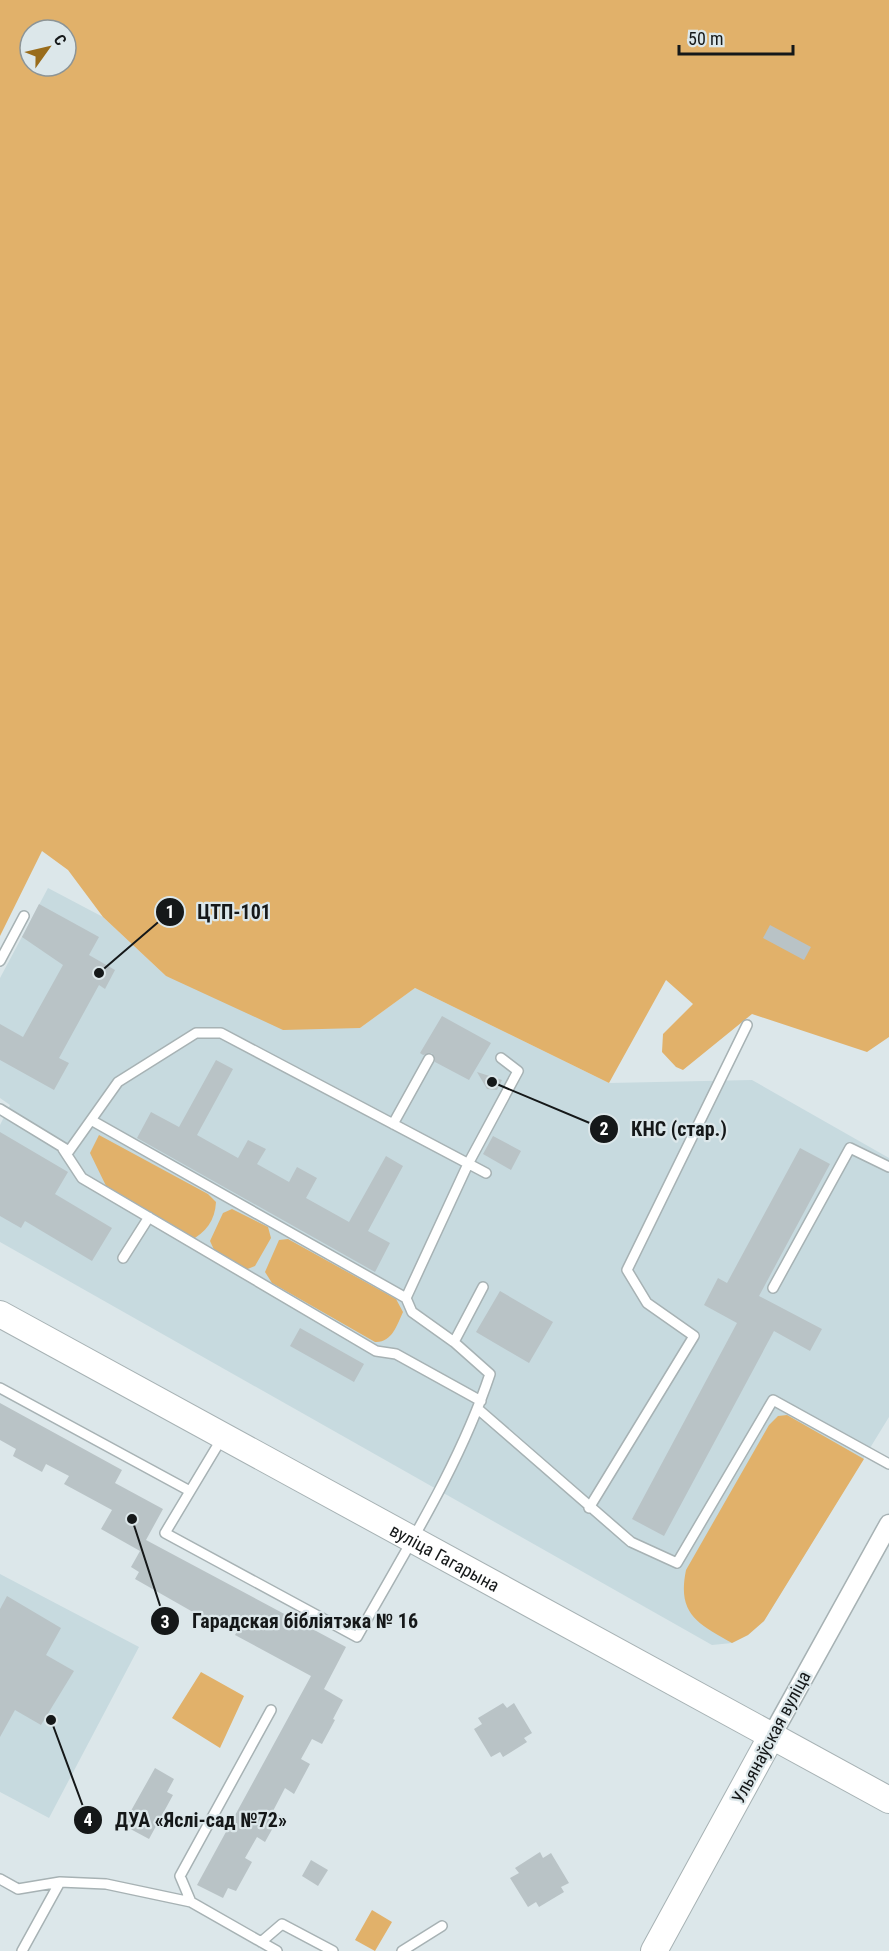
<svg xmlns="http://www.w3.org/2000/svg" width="889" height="1951" font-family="'Roboto Condensed',sans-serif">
	<rect width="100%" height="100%" fill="#dce7ea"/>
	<path fill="#c7dadf" d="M48,888L103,917L166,976L360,1028L415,988L609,1083L752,1080L889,1158V1417L764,1621L748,1635L732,1643L712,1645L0,1242V1125L10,1105L0,1098V978Z
		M0,1574L139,1647L49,1818L0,1792Z"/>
	<path fill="#e1b16a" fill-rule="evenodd" d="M0,0H889V1037L867,1052L752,1014L683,1070L676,1067L662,1052L663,1034L693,1004L666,980L609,1083L415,988L360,1028L283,1030L166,976L103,917L68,870L42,851L0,936ZM30,30H66V66H30Z
		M99,1135L208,1194L216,1202C215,1221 206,1232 190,1241L109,1192L90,1153Z
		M232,1209L268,1227L271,1238L255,1266L245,1270L216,1254L210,1241L223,1213Z
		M288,1239L396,1299L403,1312C397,1325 392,1343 375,1342L272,1283L265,1272L279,1240Z
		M787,1415L864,1459L764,1621L748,1635L732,1643C697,1623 677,1614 686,1570L769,1425L778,1416Z
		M201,1672L244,1696L220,1748L172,1718Z
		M372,1910L392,1922L375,1951L355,1940Z"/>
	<path fill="#b9c3c6" d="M39,904L99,937L89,955L115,970L105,989L99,985L59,1058L69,1063L54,1090L0,1060V1024L23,1037L63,965L22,937Z
		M770,925L811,947L804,960L763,938Z
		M442,1016L491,1043L469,1080L435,1062L432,1053L423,1055L420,1053Z
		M216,1060L233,1069L197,1135L238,1158L248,1140L266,1149L257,1164L289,1182L297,1167L317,1178L306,1198L349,1222L386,1156L403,1166L368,1231L390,1243L375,1272L137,1138L151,1112L179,1127Z
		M477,1072L502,1080L497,1090L487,1089Z
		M0,1132L68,1172L55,1194L112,1228L92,1261L25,1221L21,1228L0,1216Z
		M493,1136L521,1151L511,1170L483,1154Z
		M800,1148L830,1164L759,1296L822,1329L810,1351L774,1331L664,1536L632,1519L737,1323L704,1305L718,1278L727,1283Z
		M500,1291L553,1322L529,1363L476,1332Z
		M300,1328L364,1364L354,1382L290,1346Z
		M0,1403L122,1470L115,1483L163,1509L146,1540L346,1647L324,1689L343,1700L333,1719L335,1720L322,1744L312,1739L301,1759L310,1764L294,1794L285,1788L273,1811L280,1815L265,1842L257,1837L245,1858L252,1862L236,1891L228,1888L223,1898L197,1885L311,1676L235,1635L240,1627L219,1616L214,1624L135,1579L139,1572L131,1567L140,1551L101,1529L112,1510L64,1484L69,1476L46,1464L42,1472L13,1456L16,1449L0,1440Z
		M7,1596L61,1628L46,1655L74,1671L41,1725L15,1710L0,1737V1609Z
		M503,1703L507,1708L514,1703L532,1733L524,1738L527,1742L503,1757L500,1752L491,1757L474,1729L482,1724L478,1718Z
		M155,1768L174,1779L167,1792L173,1795L149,1839L123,1825Z
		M540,1852L543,1858L551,1853L569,1883L561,1887L564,1892L539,1907L536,1902L528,1907L510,1878L519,1873L515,1868Z
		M311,1860L328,1870L318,1886L302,1876Z"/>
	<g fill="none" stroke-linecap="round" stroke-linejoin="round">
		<defs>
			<path id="lane" d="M0,961L24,916
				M0,1109L69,1151L118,1082L196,1033H221L486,1173
				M91,1120L406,1298L412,1312L454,1342L490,1374C459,1467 405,1551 357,1637L165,1533L222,1438
				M393,1124L429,1059
				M63,1149L82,1178L376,1351L396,1354L481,1401
				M123,1258L149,1217
				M773,1288L850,1148L889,1167
				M406,1298L468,1164L518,1071L501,1058
				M454,1342L483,1287
				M0,1388L188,1490
				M478,1409L631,1542L677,1563L773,1400L889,1464
				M589,1508L694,1336L647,1303L627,1270L747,1025
				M271,1710L180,1876L191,1902L277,1951
				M0,1879L18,1889L60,1882
				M261,1942L282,1924L333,1951
				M22,1951L60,1882L106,1884L191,1902
				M402,1951L442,1926"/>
			<path id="street" d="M771,1737L889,1524"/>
			<g id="secondary">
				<path id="s1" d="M0,1314L889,1800"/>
				<path d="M654,1951L771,1737"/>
			</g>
		</defs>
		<use href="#lane" stroke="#a7b2b4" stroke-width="12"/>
		<use href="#street" stroke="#a7b2b4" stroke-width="21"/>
		<use href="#secondary" stroke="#a7b2b4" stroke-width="28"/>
		<use href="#lane" stroke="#fff" stroke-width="9"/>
		<use href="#street" stroke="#fff" stroke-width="18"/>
		<use href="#secondary" stroke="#fff" stroke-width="26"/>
	</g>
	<g text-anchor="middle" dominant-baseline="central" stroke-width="4.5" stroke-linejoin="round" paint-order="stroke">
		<g font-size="18" fill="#151819" stroke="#dce7ea">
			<text stroke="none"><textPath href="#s1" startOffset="507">вуліца Гагарына</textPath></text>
			<text transform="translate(771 1737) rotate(-62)">Ульянаўская вуліца</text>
		</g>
	</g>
	<path fill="none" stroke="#151819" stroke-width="2" d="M99 973L170 912M492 1082L604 1129M132 1519L165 1621M51 1720L88 1820"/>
	<g fill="#151819" stroke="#dce7ea" stroke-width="2">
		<circle cx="99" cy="973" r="6"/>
		<circle cx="492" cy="1082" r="6"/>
		<circle cx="132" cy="1519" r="6"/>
		<circle cx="51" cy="1720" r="6"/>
		<circle cx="170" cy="912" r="15"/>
		<circle cx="604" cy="1129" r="15"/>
		<circle cx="165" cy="1621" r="15"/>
		<circle cx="88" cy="1820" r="15"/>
	</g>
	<g font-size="18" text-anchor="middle" font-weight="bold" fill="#fff">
		<text x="170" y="918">1</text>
		<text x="604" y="1135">2</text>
		<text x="165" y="1628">3</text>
		<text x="88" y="1826">4</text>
	</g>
	<g font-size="20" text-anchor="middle" font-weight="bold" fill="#151819" stroke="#dce7ea" stroke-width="4.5" stroke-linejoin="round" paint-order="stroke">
		<text x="234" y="919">ЦТП-101</text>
		<text x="679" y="1136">КНС (стар.)</text>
		<text x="305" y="1628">Гарадская бібліятэка № 16</text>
		<text x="201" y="1827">ДУА «Яслі-сад №72»</text>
	</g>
	<g transform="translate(48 48) rotate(56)"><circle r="28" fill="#dce7ea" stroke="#8c9496" stroke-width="1.5"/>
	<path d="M0-4.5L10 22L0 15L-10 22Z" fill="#996c1b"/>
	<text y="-9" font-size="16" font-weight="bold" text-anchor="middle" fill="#151819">С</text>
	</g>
	<path d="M679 45v9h114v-9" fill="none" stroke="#151819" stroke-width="3"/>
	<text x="688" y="45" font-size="18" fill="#151819" stroke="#dce7ea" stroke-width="4.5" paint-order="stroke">50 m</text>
</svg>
